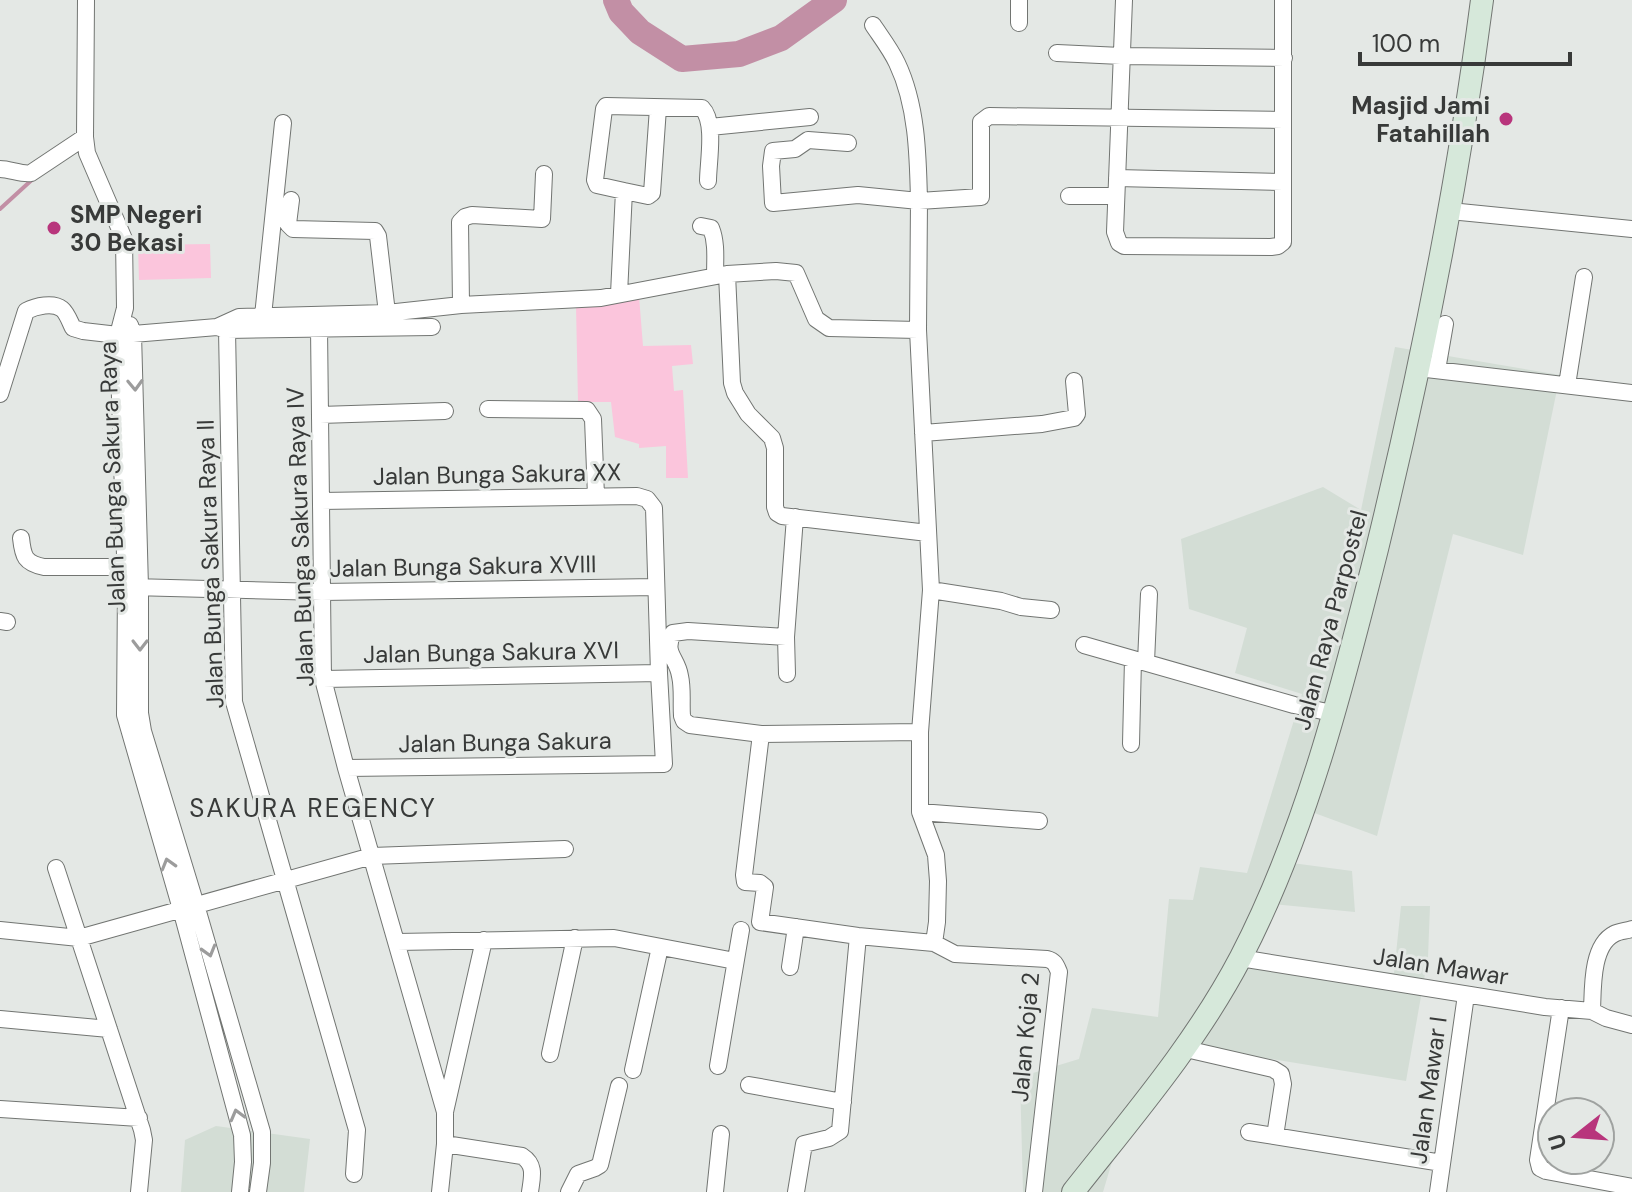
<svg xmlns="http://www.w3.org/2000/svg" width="1632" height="1192" font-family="'DM Sans',sans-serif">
	<rect width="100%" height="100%" fill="#e4e8e5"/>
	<path fill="#d3ddd5" d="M1395,347L1560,375L1523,555L1453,534L1377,836L1309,811L1292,863L1352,871L1355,912L1261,903L1239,955L1394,973L1401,906H1430L1428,957L1406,1081L1191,1046L1117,1145L1103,1192H1023L1020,1077L1079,1059L1092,1008L1158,1017L1169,899L1193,900L1200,867L1247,873L1302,694L1235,673L1247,628L1189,609L1181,539L1323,487L1361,510Z
		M216,1126L310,1139L304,1192H181L185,1140Z"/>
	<path fill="#fbc5dc" d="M210,244L211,278L139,280L138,245Z
		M639,296L643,346L691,345L693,364L672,366L674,391L683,390L688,478H666V446L639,448V444L615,437L611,402H578L576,306Z"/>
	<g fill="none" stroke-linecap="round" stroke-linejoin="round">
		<path stroke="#c28fa5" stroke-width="4" d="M0,209L35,177"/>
		<path stroke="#c28fa5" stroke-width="26" d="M616,0L621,12L640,32L682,59L739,54L781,38L834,0"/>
		<defs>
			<path id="street" d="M86,0L85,137L87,153L124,239L125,308L118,335L126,587L125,715L181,909L242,1135L243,1162L240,1192
				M1019,0V23
				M1124,0L1115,232L1119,243L1124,246L1271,247L1278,246L1283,242V0
				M1057,53L1121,56L1284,58
				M710,127L810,117
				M848,143L808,140L795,149L773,151L771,166L773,203L858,195L919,201C918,155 917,105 897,63C891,50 881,37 873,25
				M0,169C10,169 23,175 31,173L85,137
				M1117,178L1283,182
				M624,191L648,196L652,193L658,108
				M1069,196H1116
				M291,200L288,224L293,229L375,231L378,236L387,313
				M1450,211L1632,229
				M701,226L711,228C717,243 715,260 715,276
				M727,274L732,383L735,393L748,414L772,438L775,448V507L777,513L782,516L928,533
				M619,294L624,191L597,185L595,180L604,109L606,106L702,108C716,122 708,162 708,181
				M461,305L460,222L465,217L472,215L542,219L544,174
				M263,316L283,123
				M130,325L133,334L140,587V713L143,731L196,905L262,1132V1163L258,1192
				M217,327L227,330L234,702L357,1130L354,1174
				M319,328L323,679L346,768L445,1112
				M227,330L432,327
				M1418,368L1632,393
				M1437,370L1445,324
				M1567,385L1584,277
				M0,394L26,311C36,306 53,302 62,309C67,313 70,322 73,328L83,331L118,335L133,334L217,327L239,317L387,313L461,305L601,298L727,274L776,271L796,273L816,319L829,328L918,330
				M488,409L587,410L593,419L596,496
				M320,415L445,411
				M923,433L1042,424L1074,418L1077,414L1074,381
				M321,501L637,496L647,499L654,508L659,673L664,764L346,768
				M21,538C23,557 25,563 44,567H125
				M132,587L322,592L656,587
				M931,590L1001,601L1021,607L1051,610
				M0,621L7,622
				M786,637L688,631L673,633C663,654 677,657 680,676C683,689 681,703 682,716L684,721L690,725L761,734L920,732
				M1084,645L1294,705L1332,713
				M1146,662L1149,594
				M787,674L786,637L795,517
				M323,679L659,673
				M761,734L744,875L745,882L760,883L765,887L760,922L858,936L934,943L955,954L1047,959C1055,961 1056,965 1059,972L1034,1192
				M1131,744L1133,659
				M920,812L1039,821
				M56,868L142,1130L144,1140L139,1192
				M0,930L79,938L372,856L565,849
				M397,942L614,938L735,961
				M934,943L937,922L938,881L936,855L920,812V732L931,590L918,330L919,201L981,197V122L989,116L1283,120
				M1240,958L1545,1007L1592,1011L1606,1018L1632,1025
				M790,967L796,927
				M1561,1008L1538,1160L1540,1168L1546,1171L1632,1187
				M1592,1011C1593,989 1591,946 1614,934C1619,931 1626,931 1632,929
				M0,1019L109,1029
				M1186,1049L1273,1069L1281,1074L1283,1084L1275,1136
				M550,1054L575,938
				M718,1066L741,930
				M633,1070L660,947
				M749,1085L843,1102
				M0,1109L139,1118
				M1249,1132L1442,1163
				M445,1144L522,1156C536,1165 532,1177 530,1192
				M440,1192L445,1144V1112L484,940
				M569,1192L578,1174L595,1168L600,1165L619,1086
				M715,1192L721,1134
				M796,1192L804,1144L829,1138L840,1131L858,936
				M1438,1192L1466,995"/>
			<path id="secondary" d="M1073,1192C1133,1116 1196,1043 1241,957C1306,832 1343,685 1377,549C1421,368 1458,185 1482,0"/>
		</defs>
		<use href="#street" stroke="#727572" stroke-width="18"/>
		<use href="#secondary" stroke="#727572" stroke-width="24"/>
		<use href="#street" stroke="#fff" stroke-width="16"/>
		<use href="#secondary" stroke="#d6e8da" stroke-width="22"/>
	</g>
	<defs><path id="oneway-chevron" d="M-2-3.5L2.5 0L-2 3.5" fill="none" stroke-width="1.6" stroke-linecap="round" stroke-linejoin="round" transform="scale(2)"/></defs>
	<g stroke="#9c9c9c">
		<use href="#oneway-chevron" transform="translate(135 385) rotate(88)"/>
		<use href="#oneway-chevron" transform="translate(140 645) rotate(90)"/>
		<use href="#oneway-chevron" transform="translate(168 864) rotate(-106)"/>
		<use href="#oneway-chevron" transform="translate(209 951) rotate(74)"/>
		<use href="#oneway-chevron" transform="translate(237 1115) rotate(-105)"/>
	</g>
	<g fill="#b8357c" stroke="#e4e8e5" stroke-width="3">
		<circle cx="1506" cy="119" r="8"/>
		<circle cx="54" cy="228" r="8"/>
	</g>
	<g text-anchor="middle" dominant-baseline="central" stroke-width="6" stroke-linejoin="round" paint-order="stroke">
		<g font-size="24" font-weight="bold" fill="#383a39" stroke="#e4e8e5" text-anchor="end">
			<text x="1490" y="105">Masjid Jami<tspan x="1490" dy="28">Fatahillah</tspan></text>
			<text x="70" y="214" text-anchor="start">SMP Negeri<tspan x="70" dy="28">30 Bekasi</tspan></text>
		</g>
		<g font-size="24" fill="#383a39" stroke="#e4e8e5">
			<text transform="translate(497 474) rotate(-1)">Jalan Bunga Sakura XX</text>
			<text transform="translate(112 477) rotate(-92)">Jalan Bunga Sakura Raya</text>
			<text transform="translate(300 537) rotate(-92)">Jalan Bunga Sakura Raya IV</text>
			<text transform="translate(210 564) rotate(-92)">Jalan Bunga Sakura Raya II</text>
			<text transform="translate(463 566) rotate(-1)">Jalan Bunga Sakura XVIII</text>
			<text transform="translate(1330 620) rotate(-75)">Jalan Raya Parpostel</text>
			<text transform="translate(491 652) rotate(-1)">Jalan Bunga Sakura XVI</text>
			<text transform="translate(505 742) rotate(-1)">Jalan Bunga Sakura</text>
			<text transform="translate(1441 966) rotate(9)">Jalan Mawar</text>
			<text transform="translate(1025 1037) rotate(-85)">Jalan Koja 2</text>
			<text transform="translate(1428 1090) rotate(-82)">Jalan Mawar I</text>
		</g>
		<g font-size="26" letter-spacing="2" fill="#383a39" stroke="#e4e8e5">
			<text x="313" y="808">SAKURA REGENCY</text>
		</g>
	</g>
	<g transform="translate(1576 1136) rotate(253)"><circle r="38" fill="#e4e8e5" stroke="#9fa2a0" stroke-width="2"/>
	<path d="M0-6L14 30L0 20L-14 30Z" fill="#b8357c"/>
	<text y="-12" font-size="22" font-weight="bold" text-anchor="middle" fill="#383a39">U</text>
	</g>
	<path d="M1360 52v12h210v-12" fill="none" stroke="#383a39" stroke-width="4"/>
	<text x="1372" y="52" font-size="24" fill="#383a39" stroke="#e4e8e5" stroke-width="6" paint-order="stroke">100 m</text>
</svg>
